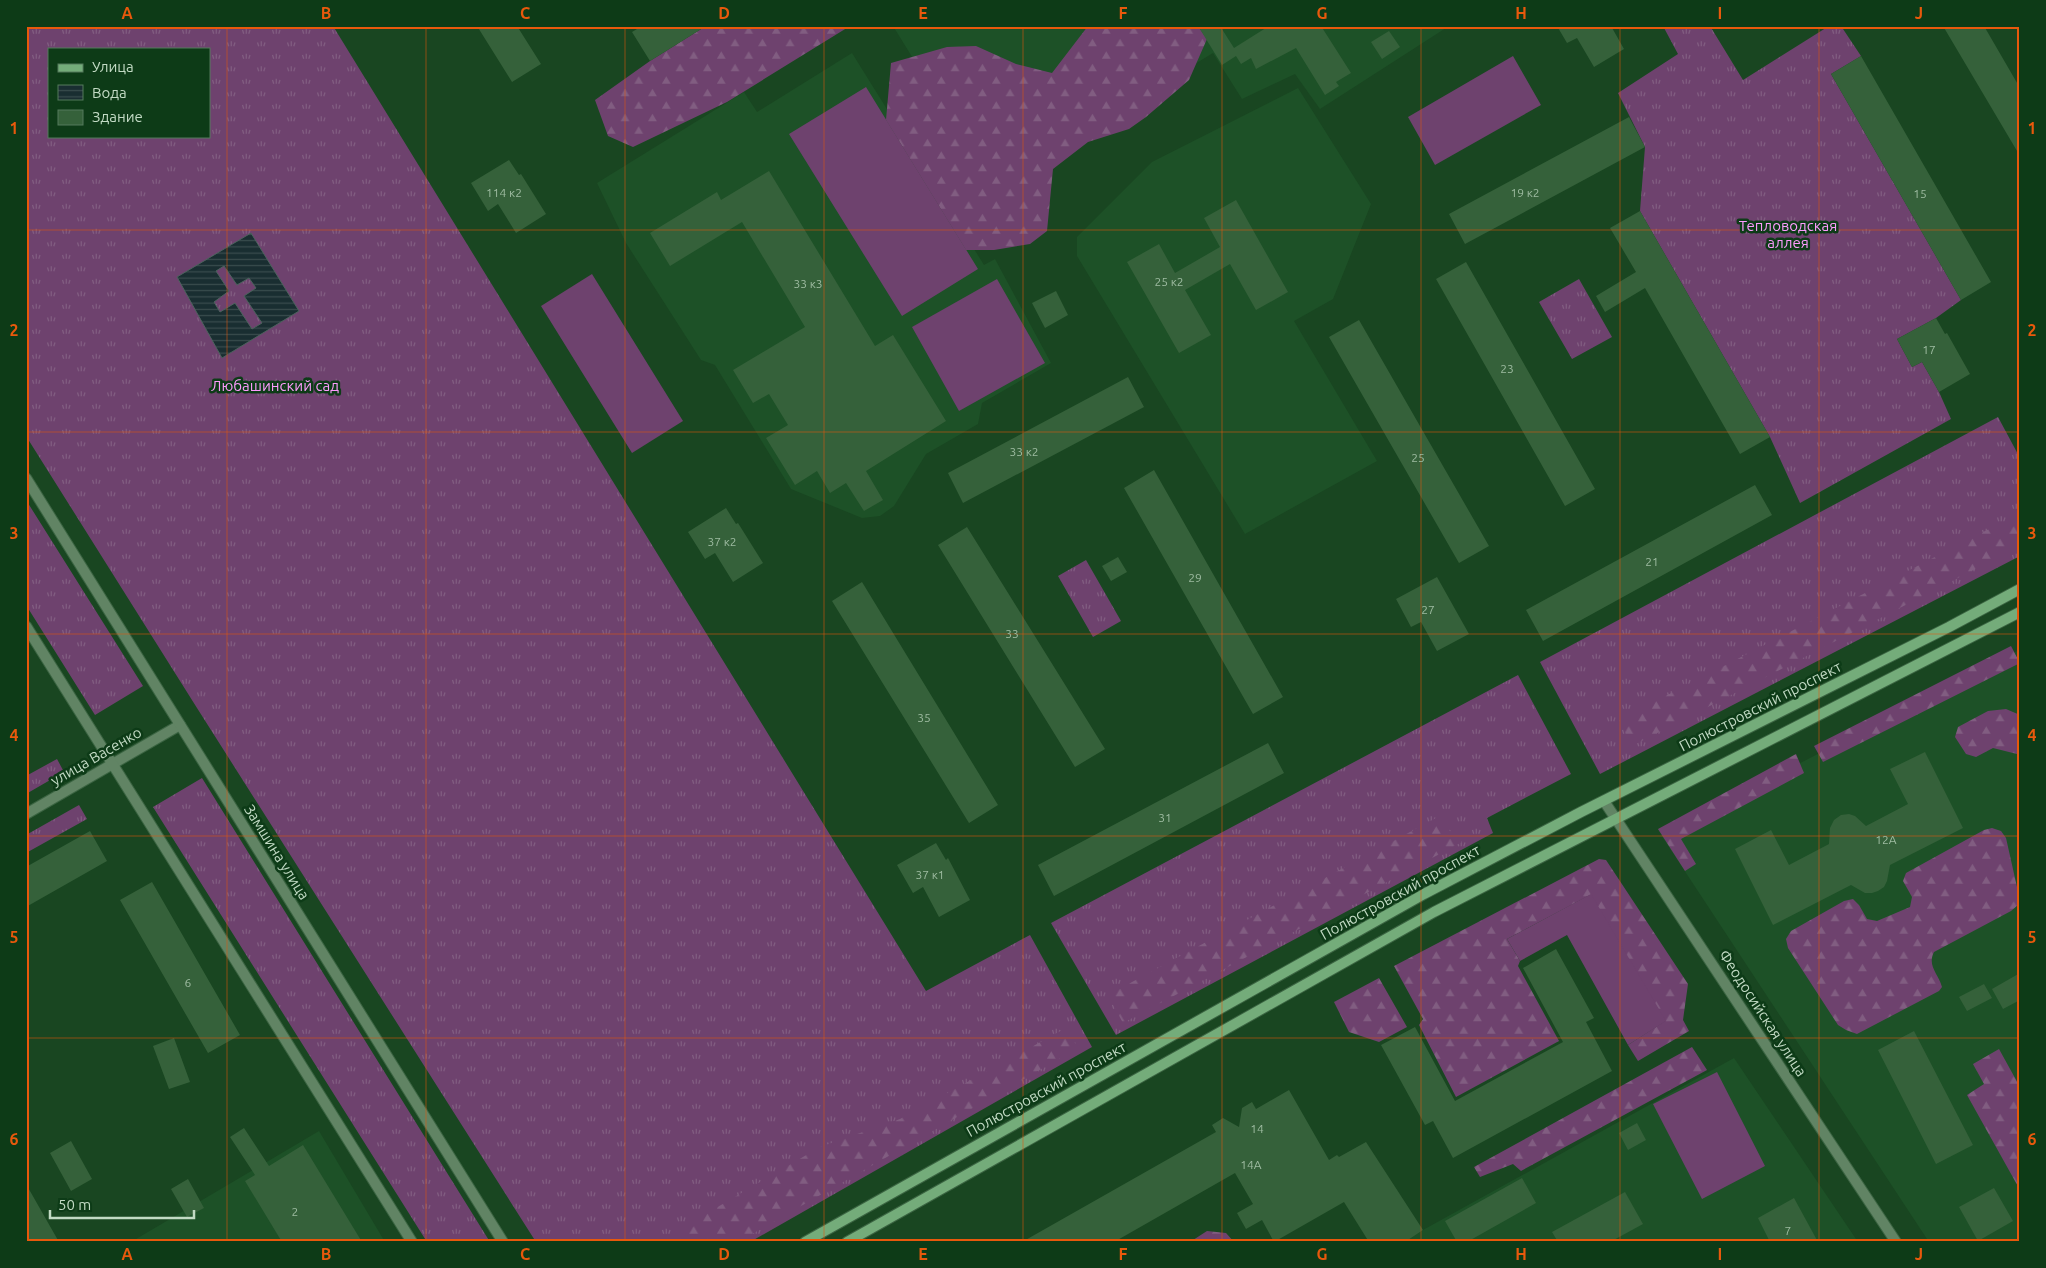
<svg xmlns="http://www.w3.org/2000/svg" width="2046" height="1268" font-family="Ubuntu,sans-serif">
	<defs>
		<pattern id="grass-tufts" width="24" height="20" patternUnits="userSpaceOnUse" patternTransform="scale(1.25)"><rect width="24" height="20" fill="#6e426e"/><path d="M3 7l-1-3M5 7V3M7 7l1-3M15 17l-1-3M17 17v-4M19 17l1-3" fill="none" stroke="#815d81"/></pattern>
		<pattern id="forest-firs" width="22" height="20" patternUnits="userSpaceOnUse" patternTransform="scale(1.25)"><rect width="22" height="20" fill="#6e426e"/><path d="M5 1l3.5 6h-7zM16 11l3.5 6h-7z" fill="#815d81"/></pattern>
		<pattern id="water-rules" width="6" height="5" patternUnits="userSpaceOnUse" patternTransform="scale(1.25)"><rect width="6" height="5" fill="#192e31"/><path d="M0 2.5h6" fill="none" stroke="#394c4d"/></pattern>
	</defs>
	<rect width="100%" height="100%" fill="#194621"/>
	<path fill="#1d5127" d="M893,26H1449L1320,109L1295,74L1242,99L1213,53L1022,169L935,94Z
		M852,53L984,265L995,259L1051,363L982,403L978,424L926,454L894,506L880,516L862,518L791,489L715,365L701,360L626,243L597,183L744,92L757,112Z
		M1298,88L1371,204L1333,299L1294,321L1377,461L1245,534L1077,256V237L1152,162Z
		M2017,651L2020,656V1242H1929L1661,835Z
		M1734,1058L1858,1242H1405L1423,1230Z
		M319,1131L385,1242H131Z"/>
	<path fill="url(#grass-tufts)" fill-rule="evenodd" d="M26,26H333L926,991L1030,935L1092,1047L750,1242H536L197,708L26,436ZM49,49H209V136H49Z
		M1663,26H1710L1743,80L1829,26H1841L1861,56L1831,74L1961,300L1936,318L1897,339L1912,367L1922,362L1939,392L1951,419L1800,503L1770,437L1640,211L1645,147L1618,93L1678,54Z
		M1579,279L1612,337L1572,359L1539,302Z
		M1998,417L2020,458V556L1600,774L1540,662Z
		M26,500L143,686L95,715L26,605Z
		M1086,560L1121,621L1093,637L1058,576Z
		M1518,675L1571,774L1487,818L1493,833L1116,1035L1051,923Z
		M57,759L64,772L26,794V776Z
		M202,778L490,1242H427L153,807Z
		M79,805L87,819L26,853V835Z"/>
	<path fill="url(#forest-firs)" d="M706,26H850L727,102L633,147L608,136L595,100L650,61Z
		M1088,26H1198L1207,39L1189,80L1146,117L1129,129L1088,142L1053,169L1047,231L1030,244L994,250H966L886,120L891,63L947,47L976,46L1016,64L1052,73Z
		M2020,513V546L1632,746L1619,720Z
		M2011,646L2020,663L1823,762L1814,746Z
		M2006,709L2020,715V756L2017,754L1993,748L1976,757L1966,754L1955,737L1958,727L1988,711Z
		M1796,754L1804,773L1681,839L1696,864L1685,871L1658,829Z
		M1436,818L1462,842L1123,1023L1108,995Z
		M1992,828L2001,831L2006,838L2019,896L2018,905L2011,911L1934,952C1927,966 1938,973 1942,987L1939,991L1857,1034L1846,1030L1838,1025L1788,948L1786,939L1791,931L1844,901L1853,899L1859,905L1867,919L1877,921L1910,907L1912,897L1903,881L1906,873L1984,830Z
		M1599,859L1606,860L1688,984L1683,1020L1689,1031L1638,1061L1628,1045L1665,1021L1590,895L1507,939L1520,961L1518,966L1559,1041L1456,1097L1419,1025L1423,1019L1394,966Z
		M1379,978L1407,1027L1379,1042L1349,1032L1334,1002Z
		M1066,1028L1078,1048L738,1242H658L820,1147L900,1119Z
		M1692,1047L1707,1070L1521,1171L1513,1164L1480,1177L1474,1167Z
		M1999,1049L2020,1087V1190L1967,1095L1984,1084L1973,1064Z
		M1207,1231L1226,1233L1234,1242H1190Z"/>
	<path fill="#6e426e" d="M1513,56L1541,105L1435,165L1408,117Z
		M866,87L978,269L902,316L789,134Z
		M592,274L683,421L632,453L541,306Z
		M997,279L1045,363L959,411L912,327Z
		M1591,894L1666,1021L1628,1045L1567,935L1520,961L1507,939Z
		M1717,1072L1765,1166L1702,1199L1653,1104Z"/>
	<path fill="url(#water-rules)" stroke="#4c625d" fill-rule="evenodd" d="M251,233L299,311L222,358L177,277ZM224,266L237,285L249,278L256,288L244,296L262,323L252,329L235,303L220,312L214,302L229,291L216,271Z"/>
	<path fill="#35613a" d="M477,26H517L541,64L512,82Z
		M642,26H706L650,61L632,32Z
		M1198,26H1220L1234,48L1269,26H1321L1351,73L1336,82L1339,86L1325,95L1296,48L1256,69L1251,58L1241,64L1236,56L1222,65Z
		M1557,26H1611L1624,49L1594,67L1577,38L1567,43Z
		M1943,26H1984L2020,88V156Z
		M1389,31L1400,47L1382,59L1371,42Z
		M1861,56L1991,282L1961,300L1831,74Z
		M1629,117L1645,147L1465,244L1449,214Z
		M509,160L519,175L521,174L546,214L516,233L498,204L488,211L471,183Z
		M769,171L875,346L893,335L946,421L866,471L883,500L864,511L846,483L830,493L817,471L795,485L766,438L788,425L769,394L753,403L733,370L805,327L742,222L670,266L650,233L717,192L721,200Z
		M1236,200L1288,292L1256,310L1230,264L1185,290L1211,335L1179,353L1127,262L1159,244L1175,273L1220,247L1204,218Z
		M1640,211L1770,437L1740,454L1645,288L1605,312L1596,296L1636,272L1610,228Z
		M1466,262L1595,489L1565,506L1436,279Z
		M1056,291L1068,315L1045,328L1032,303Z
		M1936,318L1945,334L1947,333L1970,374L1939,392L1922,362L1912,367L1897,339Z
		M1359,320L1489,546L1459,563L1329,337Z
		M1128,377L1144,407L963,503L948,473Z
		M1154,470L1283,697L1253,714L1124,488Z
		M1755,485L1772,515L1543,641L1526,610Z
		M726,508L736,524L738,523L763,563L733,582L715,553L705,559L688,532Z
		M967,527L1105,749L1075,767L938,545Z
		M1118,557L1127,572L1111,581L1102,566Z
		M1437,577L1469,634L1437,651L1421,622L1411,627L1396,599Z
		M862,582L998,805L969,823L832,601Z
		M1268,743L1284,773L1054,896L1038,865Z
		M1925,752L1963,828L1890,865L1887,881L1884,887L1878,891L1872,893H1865L1851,885L1773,925L1735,849L1771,830L1789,865L1829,844L1830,828L1834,820L1841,815L1849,814L1855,816L1866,826L1908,804L1890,769Z
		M90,831L107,861L26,907V867Z
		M936,843L946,860L948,858L970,900L939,917L923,887L913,893L897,865Z
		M152,882L240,1035L208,1053L120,900Z
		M1556,949L1594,1018L1586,1022L1612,1071L1453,1158L1433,1121L1425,1125L1381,1045L1415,1027L1455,1101L1563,1042L1523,968Z
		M2020,973V1000L2003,1009L1992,989Z
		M1984,984L1992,998L1967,1011L1959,997Z
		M1914,1031L1973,1145L1936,1164L1878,1050Z
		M174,1038L190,1082L169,1089L153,1046Z
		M1289,1090L1329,1160L1337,1155L1339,1157L1366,1142L1423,1230L1405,1242H1369L1344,1202L1274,1242L1262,1220L1246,1229L1237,1213L1253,1204L1235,1173L1114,1242H1022L1216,1132L1212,1125L1223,1118L1239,1127L1242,1108L1252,1102L1256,1109Z
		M1637,1123L1646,1140L1628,1150L1619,1133Z
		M244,1128L269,1166L303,1145L362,1242H282L245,1181L255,1175L230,1137Z
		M71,1141L92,1179L71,1191L50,1153Z
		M1522,1178L1536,1203L1467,1242H1457L1445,1221Z
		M188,1179L204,1208L187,1217L171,1189Z
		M26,1184L59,1242H26Z
		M1994,1188L2013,1221L1978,1241L1959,1207Z
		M1625,1192L1643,1224L1610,1242H1558L1552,1232Z
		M1794,1198L1818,1242H1770L1758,1218Z"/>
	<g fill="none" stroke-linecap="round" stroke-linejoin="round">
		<defs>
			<path id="minor" d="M1604,801L1896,1242
				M26,814L180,725"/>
			<path id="tertiary" d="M26,478L503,1242
				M26,626L412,1242"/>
			<path id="secondary" d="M805,1242L1424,894L1581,812L1949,627L2020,589
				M847,1242L1434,912L2020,612"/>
		</defs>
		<use href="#minor" stroke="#3b6442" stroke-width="12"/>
		<use href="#tertiary" stroke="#3b6442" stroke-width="12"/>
		<use href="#secondary" stroke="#3b6442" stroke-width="12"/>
		<use href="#minor" stroke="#618464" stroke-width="10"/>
		<use href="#tertiary" stroke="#618464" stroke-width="10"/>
		<use href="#secondary" stroke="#74ac7a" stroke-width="10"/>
	</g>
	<path fill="none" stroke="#e8590c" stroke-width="1" stroke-opacity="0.55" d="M227,26V1242M426,26V1242M625,26V1242M824,26V1242M1023,26V1242M1222,26V1242M1421,26V1242M1620,26V1242M1819,26V1242M26,230H2020M26,432H2020M26,634H2020M26,836H2020M26,1038H2020"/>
	<g text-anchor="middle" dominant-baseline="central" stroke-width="5" stroke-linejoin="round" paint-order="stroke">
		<g font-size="12" fill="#9fbca2">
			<text x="504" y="192">114 к2</text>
			<text x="1525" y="192">19 к2</text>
			<text x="1920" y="193">15</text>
			<text x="1169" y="281">25 к2</text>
			<text x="808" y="283">33 к3</text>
			<text x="1929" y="349">17</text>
			<text x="1507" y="368">23</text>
			<text x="1024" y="451">33 к2</text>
			<text x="1418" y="457">25</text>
			<text x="722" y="541">37 к2</text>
			<text x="1652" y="561">21</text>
			<text x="1195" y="577">29</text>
			<text x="1428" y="609">27</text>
			<text x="1012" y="633">33</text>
			<text x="924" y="717">35</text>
			<text x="1165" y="817">31</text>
			<text x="1886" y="839">12А</text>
			<text x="930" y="874">37 к1</text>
			<text x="188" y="982">6</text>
			<text x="1257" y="1128">14</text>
			<text x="1251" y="1164">14А</text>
			<text x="295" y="1211">2</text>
			<text x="1788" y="1230">7</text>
		</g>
		<g font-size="15" fill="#fd9bfd" stroke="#0d3b17">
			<text x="1788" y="225">Тепловодская<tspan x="1788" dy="17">аллея</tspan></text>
			<text x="275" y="385">Любашинский сад</text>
		</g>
		<g font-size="15" fill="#c2dac4" stroke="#0d3b17">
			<text transform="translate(1760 706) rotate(-27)">Полюстровский проспект</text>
			<text transform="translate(96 756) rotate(-30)">улица Васенко</text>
			<text transform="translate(277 852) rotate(58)">Замшина улица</text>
			<text transform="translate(1400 892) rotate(-29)">Полюстровский проспект</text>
			<text transform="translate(1763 1013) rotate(57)">Феодосийская улица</text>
			<text transform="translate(1046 1089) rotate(-29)">Полюстровский проспект</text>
		</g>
	</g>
	<rect width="2046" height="1268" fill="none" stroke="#0d3b17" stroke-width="55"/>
	<rect x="48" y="48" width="162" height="90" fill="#0d3b17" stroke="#557b5c"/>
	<rect x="58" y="64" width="25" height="8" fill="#74ac7a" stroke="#557b5c"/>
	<text x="92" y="72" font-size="15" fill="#c2dac4">Улица</text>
	<rect x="58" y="85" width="25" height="15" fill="url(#water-rules)" stroke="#557b5c"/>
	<text x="92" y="98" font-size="15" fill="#c2dac4">Вода</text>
	<rect x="58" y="110" width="25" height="15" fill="#35613a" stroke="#557b5c"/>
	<text x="92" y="122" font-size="15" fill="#c2dac4">Здание</text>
	<path d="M50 1210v8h144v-8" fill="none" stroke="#c2dac4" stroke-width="2.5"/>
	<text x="58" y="1210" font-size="15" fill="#c2dac4" stroke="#0d3b17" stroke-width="4" paint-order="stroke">50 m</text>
	<rect x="28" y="28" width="1990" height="1212" fill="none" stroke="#e8590c" stroke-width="2"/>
	<g font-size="16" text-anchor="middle" font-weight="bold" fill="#e8590c">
		<text x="127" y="19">A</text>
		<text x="326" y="19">B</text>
		<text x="525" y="19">C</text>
		<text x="724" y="19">D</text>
		<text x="923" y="19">E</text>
		<text x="1123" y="19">F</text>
		<text x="1322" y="19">G</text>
		<text x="1521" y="19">H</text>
		<text x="1720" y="19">I</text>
		<text x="1919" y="19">J</text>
		<text x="14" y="134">1</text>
		<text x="2032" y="134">1</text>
		<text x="14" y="336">2</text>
		<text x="2032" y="336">2</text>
		<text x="14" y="539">3</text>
		<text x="2032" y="539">3</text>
		<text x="14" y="741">4</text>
		<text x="2032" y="741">4</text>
		<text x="14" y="943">5</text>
		<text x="2032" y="943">5</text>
		<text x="14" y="1145">6</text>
		<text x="2032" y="1145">6</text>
		<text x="127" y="1260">A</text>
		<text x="326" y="1260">B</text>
		<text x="525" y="1260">C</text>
		<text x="724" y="1260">D</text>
		<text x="923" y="1260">E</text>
		<text x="1123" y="1260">F</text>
		<text x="1322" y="1260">G</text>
		<text x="1521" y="1260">H</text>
		<text x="1720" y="1260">I</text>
		<text x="1919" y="1260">J</text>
	</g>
</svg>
